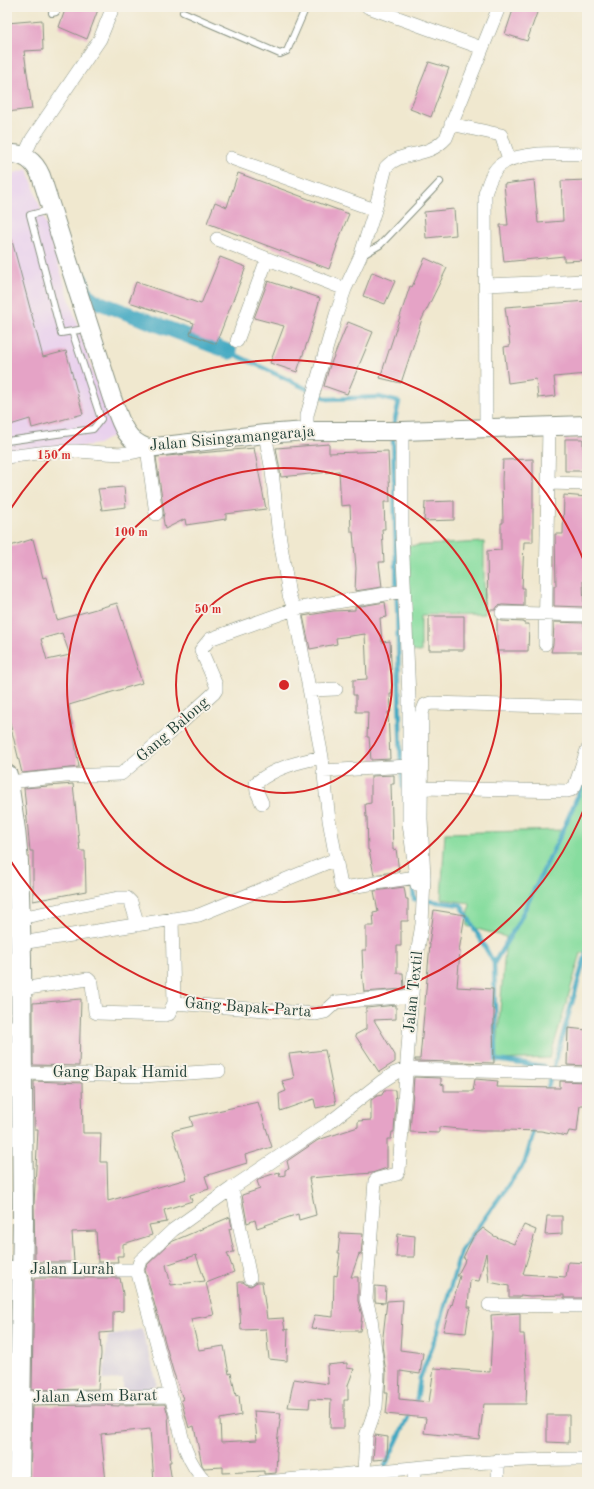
<svg xmlns="http://www.w3.org/2000/svg" width="594" height="1489" font-family="'Old Standard TT',serif">
	<rect width="100%" height="100%" fill="#f7f3e8"/>
	<filter id="ink" filterUnits="userSpaceOnUse"><feTurbulence type="fractalNoise" baseFrequency=".025" numOctaves="2"/><feDisplacementMap in="SourceGraphic" scale="8" xChannelSelector="R" yChannelSelector="G"/><feConvolveMatrix kernelMatrix="1 2 1 2 8 2 1 2 1" color-interpolation-filters="sRGB"/></filter>
	<filter id="wash" filterUnits="userSpaceOnUse"><feTurbulence type="fractalNoise" baseFrequency=".012" numOctaves="4" result="noise"/><feDisplacementMap in="SourceGraphic" scale="16" xChannelSelector="R" yChannelSelector="G"/><feGaussianBlur stdDeviation="0.9" result="paint"/><feColorMatrix in="noise" values="0 0 0 0 0 0 0 0 0 0 0 0 0 0 0 0 0 1.4 0 .05"/><feComposite in="paint" operator="in"/></filter>
	<g filter="url(#wash)">
		<rect width="100%" height="100%" fill="#f0e8cf"/>
		<path fill="#e9d1ed" d="M28,169L95,379L118,433L98,444L7,458V175Z"/>
		<path fill="#c9bfd7" d="M142,1329L157,1383L152,1392L123,1393V1379L103,1380L108,1336Z"/>
		<path fill="#87dd9f" stroke="#538d6a" d="M484,542V614L421,615V652L409,651L405,546Z
			M587,774V952L581,953L550,1058L496,1060L506,937L467,926L470,903L441,899L445,833L563,830Z"/>
		<g fill="none" stroke-linecap="round" stroke-linejoin="round">
			<path stroke="#42a9c2" stroke-width="4.5" d="M230,352L328,399L379,397L399,402L393,428
				M393,435L401,768L403,787
				M413,884L414,899L461,905L494,963
				M544,1067L496,1060L494,963L518,923L563,830L587,774
				M546,1094L587,950
				M414,1405L417,1399L420,1378L437,1334L461,1251L525,1162L536,1125
				M385,1466L411,1411"/>
			<path stroke="#42a9c2" stroke-width="15" d="M81,280L86,294L95,301L230,352"/>
		</g>
		<g id="blocks">
			<path fill="#e5a3c6" fill-rule="evenodd" d="M66,7H99L87,39L59,27Z
				M514,7H539L527,41L505,34Z
				M42,20L43,50L24,51L32,109L7,112V23Z
				M429,62L449,68L431,117L410,109Z
				M238,173L349,214L336,246H337L329,269L207,223L215,202L227,207Z
				M534,180L538,223L563,221L561,181L587,180V260L564,261V256L504,262L500,225H508L504,184Z
				M454,209L456,235L426,238L424,212Z
				M11,237L43,357L66,351L83,414L32,428L30,419L7,426V238Z
				M220,257L246,267L216,344L190,334L194,323L129,302L136,282L201,304Z
				M425,258L447,268L422,319L401,383L380,378L410,286L412,287Z
				M372,272L395,281L385,304L363,296Z
				M268,281L320,298L309,337L297,372L270,363L284,326L254,318Z
				M587,301V374L554,377L556,396L538,398L536,379L508,383L504,347L510,346L505,307Z
				M348,322L373,332L347,394L324,386L329,368Z
				M565,439H583V448H587V471H565Z
				M329,444V453L388,451L390,502H384L385,529H382L384,562H379L382,587L355,591L356,568L353,532H351L350,505L341,506L339,471L281,477L276,448Z
				M254,448L266,509L226,514V519L186,525L185,519L165,529L163,518L164,513L156,457Z
				M533,459V542H524L522,588H524V606L502,605L498,606L495,610H488L487,551L501,550V523H503L502,479L503,460Z
				M124,487L126,507L102,510L98,489Z
				M564,495L587,497V581H583L584,607L554,606V586H556L555,534H563Z
				M454,501V520L424,521L425,502Z
				M33,539L43,578L46,577L57,620L117,603L142,683L69,705L79,767L22,773L7,711V547ZM62,633L70,655L47,660L41,639Z
				M385,602L387,617L380,618L382,642L390,641L391,661L392,694H390L391,712H388L390,759L371,760L369,737H367L368,712H356V695H353V680L367,679L365,634L336,638L337,644L310,649L303,616L333,611L355,610V607Z
				M429,616H464V650H429Z
				M497,619L502,621L524,622V624H529L528,651H497Z
				M554,622L584,623V626H587V652H551L553,644Z
				M394,775V784H391L393,850L396,849L399,871L374,875L369,850H368L367,817H366L365,804L371,803V776Z
				M73,784L80,851H85L86,891L33,901V851H30L24,788Z
				M404,887L406,899H408V921H401V946H397V973H403L404,989L364,992L362,972H363L362,950H366V926H374L373,913L378,912L374,891Z
				M434,910L465,915L459,951H460L457,987L493,989L492,1009H494V1025H493L494,1063L415,1061V1059H420L430,944H429Z
				M81,999L79,1066L33,1065V1003Z
				M396,1005V1019L374,1020L395,1055V1062L379,1072L355,1035L366,1029V1008Z
				M568,1028L587,1030V1066L567,1065Z
				M325,1050L336,1104L316,1108L314,1099L280,1111L279,1094L286,1091L282,1081L294,1078L289,1054Z
				M414,1077L441,1078V1084L444,1085V1091H473L475,1079L498,1081L497,1087L560,1088V1081L587,1082V1105H580L577,1132L569,1131L567,1136L541,1131L505,1130V1131H480L439,1127V1133L410,1132Z
				M34,1081L82,1083L83,1133H101L100,1162H107L108,1201L187,1179L172,1131L193,1126L190,1117L258,1102L272,1147L245,1155L247,1163L205,1176L209,1189L190,1195L192,1201L164,1210L167,1222L149,1225L152,1235L123,1244V1256H117L118,1262H98L96,1231L72,1232L74,1262H35L34,1204L38,1130H35Z
				M384,1090H395L396,1103L394,1132H392L391,1139H387V1168L372,1173L309,1178L316,1215L299,1220L298,1214L257,1228L255,1220L247,1223L242,1195L260,1189L257,1181L261,1178L279,1172L280,1176L285,1175V1170L289,1169L287,1161L318,1140L358,1127V1121L371,1120V1100L377,1096L382,1095Z
				M547,1216H562V1234L545,1235Z
				M230,1217L232,1228L229,1229L234,1252L227,1253L234,1272L206,1283L214,1315L191,1319L199,1350L224,1346L229,1374L231,1373L236,1396L239,1395L241,1415L220,1419L221,1442L257,1440L254,1411L281,1413L276,1451H277L276,1473L264,1474V1471L223,1473V1467L204,1468L202,1465L194,1426L189,1428L181,1400L183,1399L173,1371L145,1270L147,1265L171,1242ZM196,1255L205,1281L171,1285L166,1265Z
				M524,1225L536,1230L523,1274L566,1277L568,1262L587,1263V1298H564V1295L530,1296L520,1295V1297H509V1286L489,1282L486,1253L479,1281L470,1280L468,1307H471L468,1318L466,1333L443,1331L451,1304L452,1305L460,1276H457L464,1263L465,1258H463L473,1237L483,1228L494,1236L514,1244Z
				M340,1233L363,1234L361,1255L359,1254L351,1277H358V1301L362,1315L360,1331H338L311,1328L315,1315L333,1317L334,1275L337,1276L340,1253H338Z
				M398,1234L415,1236L414,1257H396Z
				M36,1278H120L123,1294V1311L113,1312V1332L100,1333L101,1354L98,1389L32,1390L34,1279Z
				M238,1282H243L247,1285L251,1286L257,1282H262L267,1319L283,1318L285,1330L288,1329L287,1361L269,1359L266,1329L241,1330Z
				M375,1286L386,1287L385,1303L375,1302Z
				M403,1300L400,1350L423,1353L420,1374L400,1371L399,1399L429,1402L434,1368L490,1372L492,1334L491,1315L520,1313V1334H524L527,1375L526,1404H484L479,1439L424,1433L426,1418L386,1414L388,1393H385L386,1373L382,1345L387,1301Z
				M347,1363V1368L354,1369L348,1385V1400H344V1428H330L331,1400L310,1399L309,1408L288,1407L294,1379L328,1384L327,1365Z
				M165,1404L168,1415L171,1462H169L172,1482H154L150,1429L101,1434L106,1482H30L32,1406L96,1405L119,1406V1405Z
				M547,1415H569V1443L547,1442Z
				M375,1435L388,1437L387,1459L373,1460Z"/>
		</g>
	</g>
	<g filter="url(#ink)">
		<use href="#blocks" fill-opacity="0" stroke="#889282" stroke-width="1"/>
		<g fill="none" stroke-linecap="round" stroke-linejoin="round">
			<defs>
				<path id="service" d="M183,12L280,54L287,51L306,7
					M52,13L56,12L59,7
					M7,140L10,153
					M49,210L30,215L61,333L79,330L88,327
					M363,255L380,245L440,182
					M7,441L93,429L101,419L72,331"/>
				<path id="minor" d="M368,7L482,48
					M451,124L501,135L509,159
					M24,156L32,139L100,39L113,7
					M231,158L375,210
					M217,239L345,289
					M486,285L587,281
					M237,341L267,259
					M486,428L485,194C488,185 491,173 499,166C518,150 562,154 587,154
					M307,431V415L336,315L345,289L360,257L375,210L386,167C403,149 426,160 446,138L499,7
					M402,431V533L409,698V823L417,885
					M265,434L272,471L278,527L289,595L294,609L322,757L329,820L341,886L343,888L416,877
					M7,457C30,454 54,450 77,451C101,452 125,458 147,448L156,514
					M548,483L587,484
					M502,613L587,615
					M545,644L549,427
					M310,690L336,689
					M323,771L408,766
					M9,782L65,776L121,774L180,724L214,693L216,690V685L201,650L210,639L294,609L404,591
					M422,788L567,791L571,790L575,786L587,750
					M262,803L257,792L256,783C276,767 298,762 322,757
					M20,918L118,898H127L131,902L138,925
					M21,943L199,915L336,859
					M7,985L21,983
					M21,989L88,979L92,983L95,1012L97,1013L165,1015L169,1014L174,1003L172,919
					M174,1003L316,1014L325,1012L336,1002L412,996
					M7,1027H21
					M22,1073L142,1076L219,1071
					M232,1188L250,1278
					M22,1270H137
					M489,1305L587,1306
					M7,1398L170,1396
					M414,1468V1482
					M364,1472L366,1436L376,1407L378,1374L371,1318L366,1299L375,1181L377,1179L397,1174L399,1170L413,980L422,924L424,878L421,819L422,713L425,705L431,703L587,707
					M207,1482C196,1473 190,1461 185,1448L137,1270L140,1261L173,1230L232,1188L329,1123L381,1082L395,1073L406,1069L587,1074
					M262,1482C371,1473 478,1458 587,1459
					M498,1482V1460"/>
				<path id="secondary" d="M7,155C23,151 35,162 41,176L112,398C120,420 124,440 147,448L265,434L307,431H402L587,425
					M7,1270H22"/>
				<path id="primary" d="M7,775L15,830L18,862L21,958L23,1220L19,1482"/>
			</defs>
			<use href="#service" stroke="#889282" stroke-width="8"/>
			<use href="#minor" stroke="#889282" stroke-width="14"/>
			<use href="#secondary" stroke="#889282" stroke-width="20"/>
			<use href="#primary" stroke="#889282" stroke-width="22"/>
			<use href="#service" stroke="#fff" stroke-width="6"/>
			<use href="#minor" stroke="#fff" stroke-width="13"/>
			<use href="#secondary" stroke="#fff" stroke-width="18"/>
			<use href="#primary" stroke="#fff" stroke-width="20"/>
		</g>
	</g>
	<g fill="none" stroke="#d62828" stroke-width="2">
		<circle cx="284" cy="685" r="108"/>
		<circle cx="284" cy="685" r="217"/>
		<path d="M586 804A325 325 0 0 1 8 857M8 513A325 325 0 0 1 586 566"/>
	</g>
	<g text-anchor="middle" dominant-baseline="central" stroke-width="4" stroke-linejoin="round" paint-order="stroke">
		<g font-size="16" fill="#1f3d34" stroke="#f7f3e8">
			<text transform="translate(232 439) rotate(-5)">Jalan Sisingamangaraja</text>
			<text transform="translate(173 730) rotate(-41)">Gang Balong</text>
			<text transform="translate(414 992) rotate(-84)">Jalan Textil</text>
			<text transform="translate(248 1008) rotate(4)">Gang Bapak Parta</text>
			<text x="120" y="1073">Gang Bapak Hamid</text>
			<text x="72" y="1270">Jalan Lurah</text>
			<text transform="translate(95 1397) rotate(-1)">Jalan Asem Barat</text>
		</g>
	</g>
	<circle cx="284" cy="685" r="6" fill="#d62828" stroke="#f7f3e8" stroke-width="2"/>
	<g font-size="12" text-anchor="middle" font-weight="bold" fill="#d62828" stroke="#f7f3e8" stroke-width="4" stroke-linejoin="round" paint-order="stroke">
		<text x="54" y="459">150 m</text>
		<text x="131" y="536">100 m</text>
		<text x="208" y="613">50 m</text>
	</g>
	<rect width="594" height="1489" fill="none" stroke="#f7f3e8" stroke-width="24"/>
</svg>
